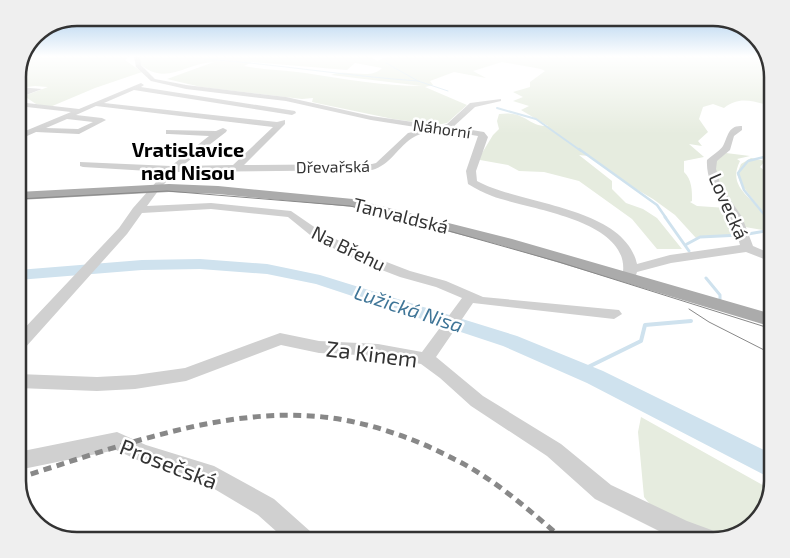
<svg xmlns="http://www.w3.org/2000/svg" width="790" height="558" font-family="'Exo 2',sans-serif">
	<rect width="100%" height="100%" fill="#fff"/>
	<path fill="#e6ecdf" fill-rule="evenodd" d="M26,56H130L125,60L142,72L95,88L50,107L36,104L24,96L48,87L35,86L18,88V73Z
		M140,56H370L377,61L388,56H762L772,77V106C754,102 740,95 724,108L713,104L703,107L699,119L708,132L698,141L702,146L689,144L704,157L684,161V172C692,180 692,190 692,201L690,202L697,206L727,208L737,234L734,235L696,238L675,215L653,199L624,182L589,156L579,155L612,181V189L626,203L643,209L657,218L682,249H657L632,219L579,181L544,172L519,171L508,165L480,160L479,158L493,135L499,129L497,121L499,114C526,110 528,127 548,126L521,110L529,106L513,101L523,97L513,92L530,87V82L545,71L541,69L502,62L473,71L486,78L454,72L430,81L433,85L425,87L467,105L447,123L437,125L393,119L321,104L312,102L313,98L302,99L201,87L167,79L214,62C186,63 164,87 139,63ZM252,62L347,70L355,63L382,68C370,81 347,68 331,75L422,86C383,86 344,79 305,73C285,70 263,70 244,66Z
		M726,153L750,156L737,159L740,161C723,195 769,200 769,231L745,227L717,176L714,163Z
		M751,158L765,161L760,167L772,177V224L741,184L737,174L741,164Z
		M641,417L770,489L760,517L720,537L698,527L657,513L644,497L638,432Z"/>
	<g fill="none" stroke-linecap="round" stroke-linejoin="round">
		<path stroke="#cfe2ee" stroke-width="1" d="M204,59C276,64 346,76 418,81
			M386,63L418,81L448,91"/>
		<path stroke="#cfe2ee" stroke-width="2" d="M497,108L536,119L581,151"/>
		<path stroke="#cfe2ee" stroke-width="2.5" d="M579,149L657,205L666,218
			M767,218L744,190L738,173L748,161L772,155"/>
		<path stroke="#cfe2ee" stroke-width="3" d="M665,217L689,251
			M748,234L765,231L771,223L766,217
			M687,244L700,237L741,235
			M706,278L720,295V299"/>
		<path stroke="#cfe2ee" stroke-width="4" d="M580,371L641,341L645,325L691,321"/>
		<path fill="#cfe2ee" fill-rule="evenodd" d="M200,259L267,264L320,275L517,336L603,371L772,454V479L587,383L503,346L316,284L267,274L200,269L142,270L18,280V270L142,260Z"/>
		<path fill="#d0d0d0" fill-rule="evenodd" d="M134,56H140L141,65L155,79L186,85L286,97L371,116L441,126L447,124L470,103L501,99V101L475,107L453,127L484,132L488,137L476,171L477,181C520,205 624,206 637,264L670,255L740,245C733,214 705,190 707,160C712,155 720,151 723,146C728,137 728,125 742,126V130L734,136L730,150L717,161L716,169L721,186L742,217L753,246L772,254V262L746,252L671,263L637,272L634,281L629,282L622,278C636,220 529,210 492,196C484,193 476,189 468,184L466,171L478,136C458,133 433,126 414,137C398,146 391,165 372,170L176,172L161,187L147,206L211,203L291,211L323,233L371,256L410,271L446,281L483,297L619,310L622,314L614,319L473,303L436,357L483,396L561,444L611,485L687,521L717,532L720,537L713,540H677L595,499L547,456L471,406L440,378L421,364L378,356L319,353L281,345L186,381L135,389L97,391L18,388V374L97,377L135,375L185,368L280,333L319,341L378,344L422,352L462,298L436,287L400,277L361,262L315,239L288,217L211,209L142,213L127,234L24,349L18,351V335L119,228L133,208L165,172L83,167L80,166V162L171,166L209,136L169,134H166V130L216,131L223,128L227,130L226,132L182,166L233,165L273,127L96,106L76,115L102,118L106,120L79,134L36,132L18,140V134L71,112L18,106V102L79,109L141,83L144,85L141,87L295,111L296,113L292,115L134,90L104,103L277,122L285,120V124L244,165L372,164L376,163L408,133L428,129L371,120L286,101L186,89L151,81L136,67ZM67,119L93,122L78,129L46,128Z
			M18,87L42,89L18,98V94L26,91H18Z
			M117,432L146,445L214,466L274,499L311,532L315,540H286L258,515L201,481L142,462L116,450L18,470V452Z"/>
		<path fill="#ababab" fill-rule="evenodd" d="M169,184L218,186L353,199L512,239L772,314V327L500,245L353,207L218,194L169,192L18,200V192Z"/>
		<path stroke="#888" stroke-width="1" d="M18,199L167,191L350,206L417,222L559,262L772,329
			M689,309L709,322L772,354"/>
		<path stroke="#888" stroke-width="5" stroke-dasharray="8 5.5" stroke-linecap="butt" d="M18,478C119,447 237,400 344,420C382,427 420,441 454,459C495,479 530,511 564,540"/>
	</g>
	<linearGradient id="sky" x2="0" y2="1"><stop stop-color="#9ec6ea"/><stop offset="0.42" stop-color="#fff"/><stop offset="1" stop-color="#fff" stop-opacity="0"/></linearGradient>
	<rect width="790" height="134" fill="url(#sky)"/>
	<g text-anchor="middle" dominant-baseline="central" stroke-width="5" stroke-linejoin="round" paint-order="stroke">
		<g font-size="16" fill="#333" stroke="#fff">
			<text transform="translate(442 128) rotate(8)">Náhorní</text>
			<text transform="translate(333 166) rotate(-1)">Dřevařská</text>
		</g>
		<g font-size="19" fill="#333" stroke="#fff">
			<text transform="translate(729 206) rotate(66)">Lovecká</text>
			<text transform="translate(401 215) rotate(14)">Tanvaldská</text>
			<text transform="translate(349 248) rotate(26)">Na Břehu</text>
		</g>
		<g font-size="20" font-weight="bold" fill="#000" stroke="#fff">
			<text x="188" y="149">Vratislavice<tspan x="188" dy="23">nad Nisou</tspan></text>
		</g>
		<g font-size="20" font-style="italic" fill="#3f7597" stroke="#fff">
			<text transform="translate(409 308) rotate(18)">Lužická Nisa</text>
		</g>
		<g font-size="22" fill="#333" stroke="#fff">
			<text transform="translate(372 353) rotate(7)">Za Kinem</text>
			<text transform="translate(169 463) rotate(21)">Prosečská</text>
		</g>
	</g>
	<path d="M0 0H790V558H0ZM77 26H713A51 51 0 0 1 764 77V481A51 51 0 0 1 713 532H77A51 51 0 0 1 26 481V77A51 51 0 0 1 77 26Z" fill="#efefef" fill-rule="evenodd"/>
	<path fill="none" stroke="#333" stroke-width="2.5" d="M77 26H713A51 51 0 0 1 764 77V481A51 51 0 0 1 713 532H77A51 51 0 0 1 26 481V77A51 51 0 0 1 77 26Z"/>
</svg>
